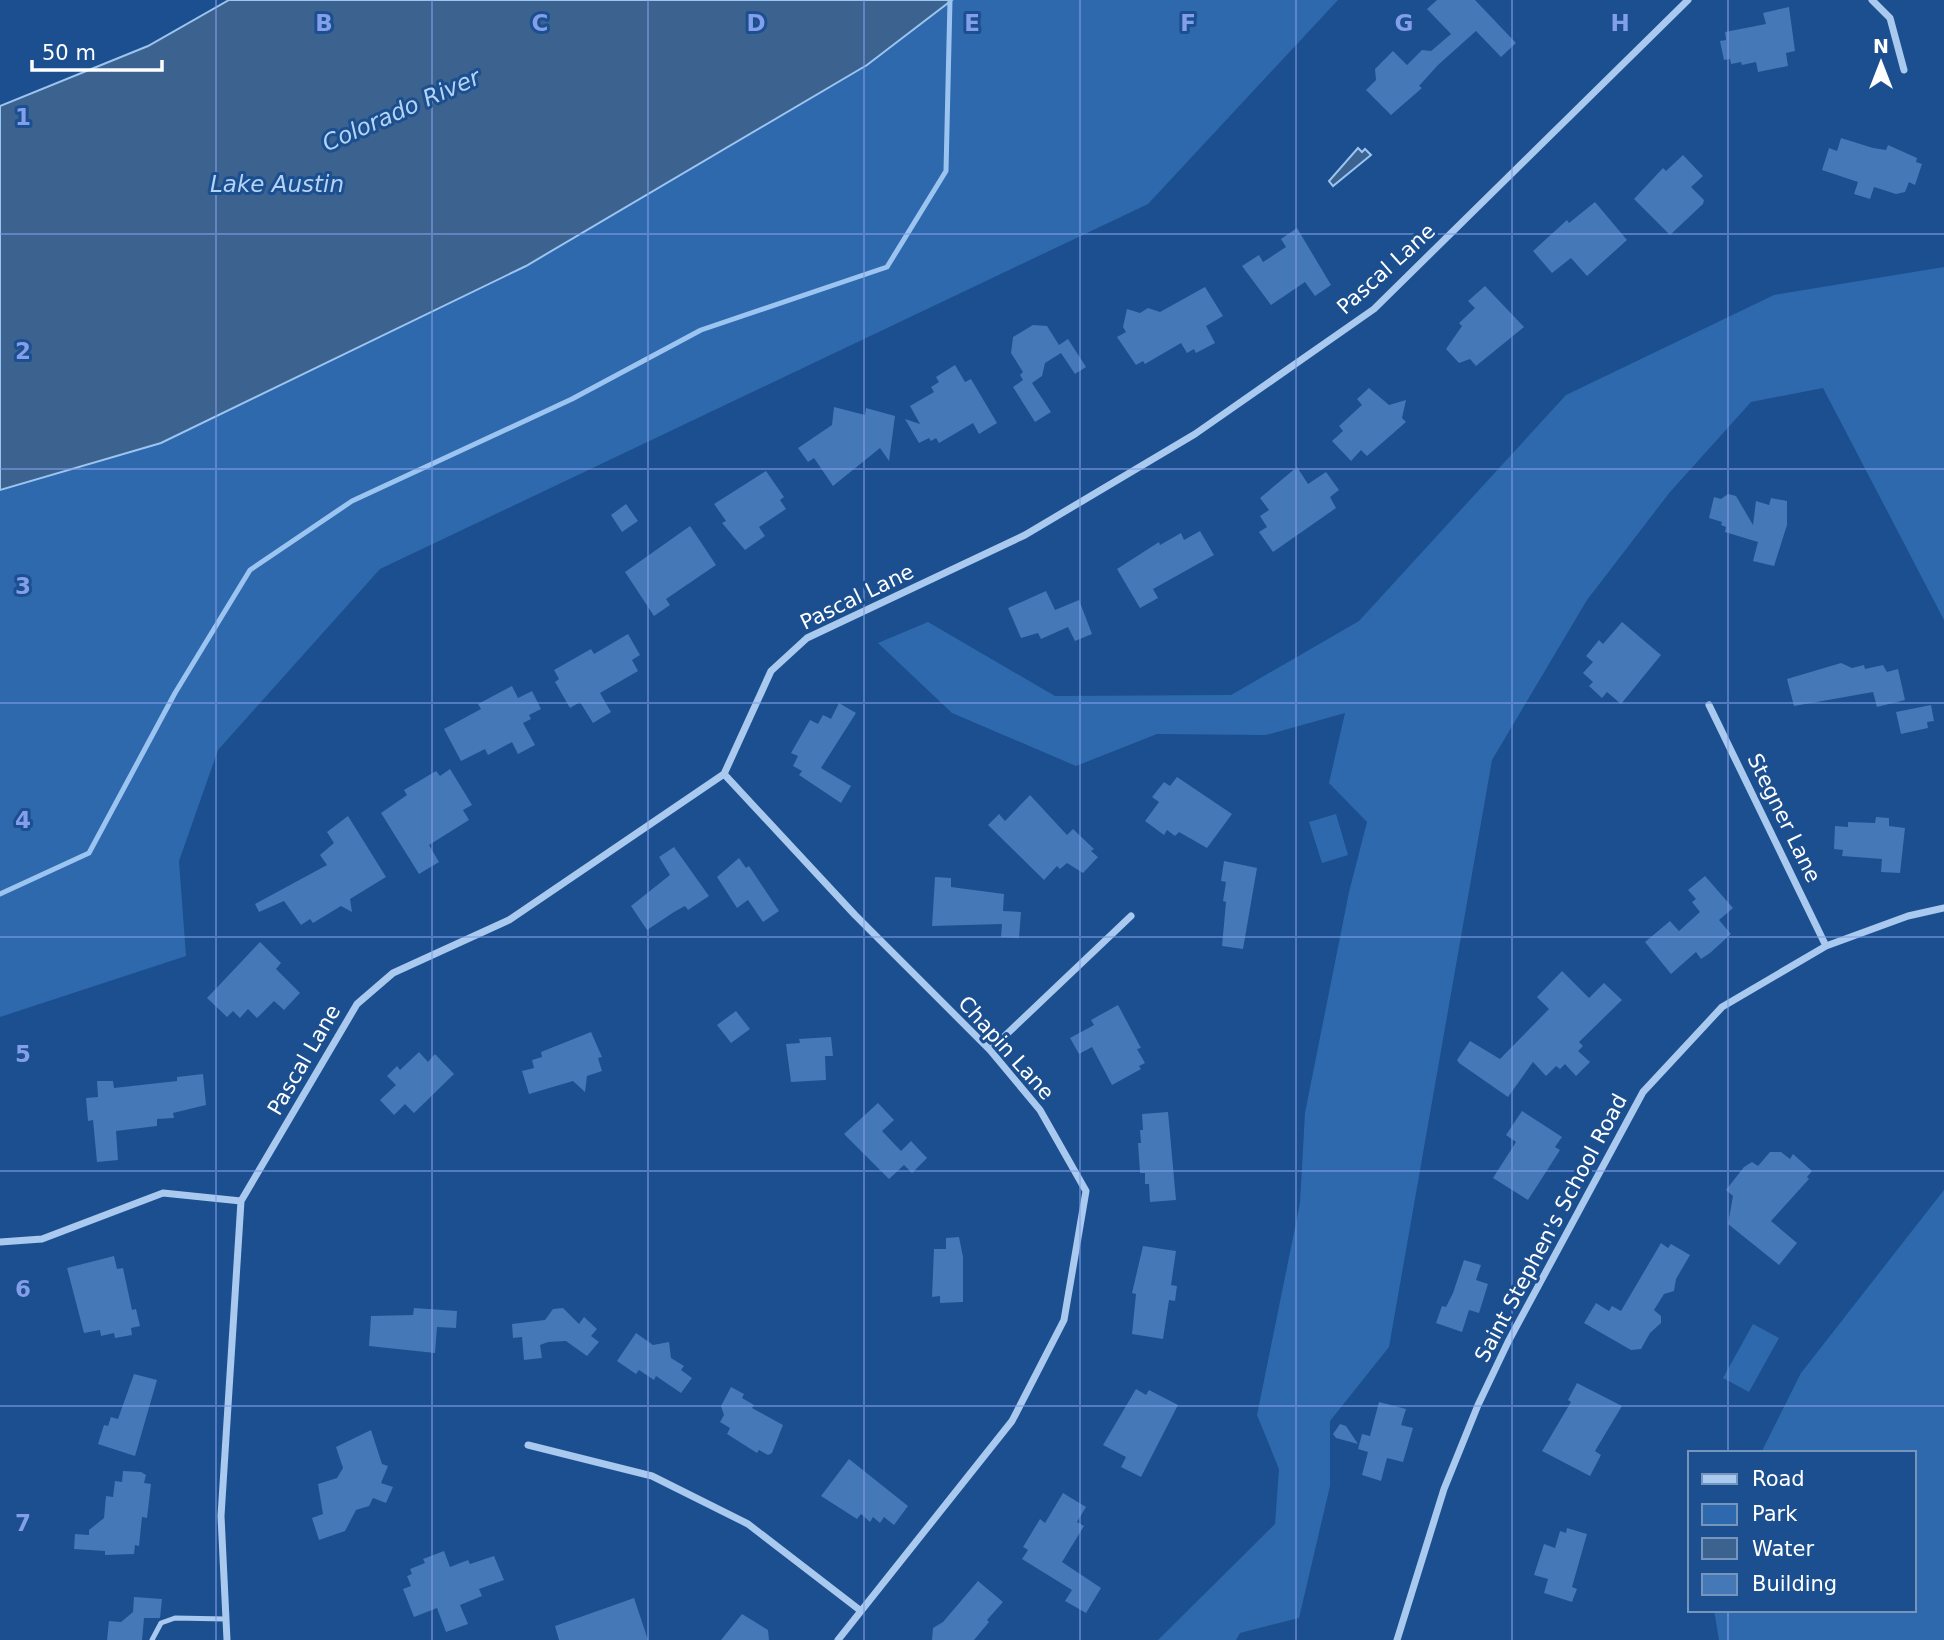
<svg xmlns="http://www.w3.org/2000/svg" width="1944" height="1640" font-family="'DejaVu Sans',sans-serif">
	<rect width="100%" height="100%" fill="#1b4f8f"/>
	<path fill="#2e69ad" d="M952,0H1338L1148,204L380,569L218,750L179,861L186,956L0,1017V490L161,443L526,266L867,65Z
		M1944,267V620L1823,388L1751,402L1670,492L1587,600L1492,760L1389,1347L1330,1421V1486L1299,1618L1240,1633L1236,1640H1158L1275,1524L1279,1469L1257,1415L1300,1203L1305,1113L1349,892L1367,822L1329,783L1345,713L1266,735L1157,734L1076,766L952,713L878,643L928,622L1055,696L1231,695L1359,621L1566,395L1774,295Z
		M1336,814L1348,855L1322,863L1309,822Z
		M1944,1190V1640H1719L1714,1610H1914V1453H1761L1801,1373Z
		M1753,1324L1779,1338L1749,1392L1723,1378Z"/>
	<path fill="#3c6290" stroke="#9cc4f0" stroke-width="2" d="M229,0H952L867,65L526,266L161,443L0,490V106L148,46Z
		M1358,148L1362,152L1365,149L1371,155L1333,186L1329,181Z"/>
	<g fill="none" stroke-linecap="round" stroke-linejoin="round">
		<path stroke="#9cc4f0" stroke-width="5" d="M0,894L89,853L175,693L250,570L352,501L572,399L701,330L887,267L946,171L950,0"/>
	</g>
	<path fill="#4478b7" d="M1437,0H1475L1516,43L1501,57L1476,31L1438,65L1419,86L1422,88L1391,115L1366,90L1376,80L1375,69L1393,51L1407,65L1422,50L1431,51L1451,34L1427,9Z
		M1789,7L1795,51L1786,53L1788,66L1758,72L1756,62L1742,65L1741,62L1731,64L1730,59L1724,60L1720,41L1726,40L1725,32L1766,24L1763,13Z
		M1841,138L1873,148L1886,150L1888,145L1917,158L1916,162L1922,164L1915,185L1909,182L1905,192L1896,194L1874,187L1870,199L1854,194L1858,182L1822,170L1829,148L1837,151Z
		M1683,155L1703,176L1691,187L1704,200L1703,204L1670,235L1634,199L1663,168L1666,171Z
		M1595,202L1627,240L1587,276L1571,258L1552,273L1533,251L1567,220L1569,223Z
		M1297,228L1331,285L1315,296L1305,282L1271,305L1242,266L1259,255L1263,262L1286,247L1281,239Z
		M1485,286L1524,327L1476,366L1470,359L1459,363L1446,349L1462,326L1459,323L1475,308L1468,301Z
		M1205,287L1223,316L1206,326L1215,343L1196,353L1194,349L1187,353L1181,343L1145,364L1143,361L1136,365L1117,337L1126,332L1123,327L1127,309L1140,313L1148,308L1160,312Z
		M1033,325L1047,326L1059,345L1068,339L1086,367L1075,374L1061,353L1045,363L1042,376L1032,383L1051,412L1035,422L1013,387L1023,380L1020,375L1023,372L1011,353L1013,337Z
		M955,365L965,382L971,379L997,423L979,434L973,423L939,443L936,438L931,441L929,438L919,443L905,419L920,424L910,406L934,392L931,387L939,382L936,377Z
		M1369,388L1389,405L1406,400L1402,418L1406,422L1367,456L1361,450L1351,461L1332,441L1343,431L1339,426L1362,405L1357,399Z
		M834,407L865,415L866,408L895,416L889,461L880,448L833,486L814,458L808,462L798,448L832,425Z
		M1297,467L1308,484L1326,472L1339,490L1330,497L1336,508L1273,552L1259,532L1267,527L1260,516L1269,510L1260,498Z
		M766,471L784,497L780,500L786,509L759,527L765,536L745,550L722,523L726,521L714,504Z
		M1728,494L1736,496L1753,525L1756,501L1769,505L1771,498L1787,501V525L1774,566L1753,561L1758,542L1725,532L1726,527L1721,525L1722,522L1709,518L1714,497L1721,499Z
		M626,504L638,521L622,532L611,515Z
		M690,526L716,565L666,599L670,605L654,616L625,572Z
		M1200,531L1214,555L1153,589L1158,598L1140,608L1117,569L1159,542L1160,545L1181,533L1184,540Z
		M1046,591L1055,610L1079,600L1092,634L1075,641L1068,627L1041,639L1038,633L1021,638L1008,608Z
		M1622,622L1661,655L1621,704L1607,692L1602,698L1589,686L1593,682L1583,673L1593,662L1586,656L1599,640L1603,644Z
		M628,634L640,655L632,660L638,671L600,693L611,712L593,723L580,702L570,708L555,682L559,679L554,670L591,649L594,654Z
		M1841,663L1852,668L1864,665L1865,669L1883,665L1887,672L1898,669L1905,700L1877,707L1873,692L1794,706L1787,679Z
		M512,686L518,698L532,691L541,709L529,715L531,719L523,723L535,745L518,754L512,742L488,755L485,749L461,761L444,729L481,709L478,704Z
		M839,703L856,713L821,768L851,786L841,803L799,775L802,771L793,766L798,756L791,753L810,720L818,724L823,715L831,719Z
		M1931,705L1934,721L1927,722L1928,728L1901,734L1896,712Z
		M450,769L472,805L463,810L469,820L429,845L439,862L419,874L381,813L407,795L404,790L436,771L440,776Z
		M1177,777L1232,814L1207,848L1179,832L1175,836L1167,830L1164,835L1145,821L1159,802L1152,797L1164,782L1170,786Z
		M1030,795L1067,835L1073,829L1094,849L1091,851L1098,857L1083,873L1067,863L1060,869L1057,866L1044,880L988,825L999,814L1005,821Z
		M348,816L386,877L350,899L352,912L341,906L313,923L310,919L301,925L284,901L259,912L255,904L327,865L320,855L334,843L327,832Z
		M1876,817L1889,818V826L1905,828L1900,873L1881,872L1882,859L1842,856L1843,850L1834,849L1835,826L1848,827V822L1875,823Z
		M674,847L709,896L688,910L685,906L674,912L647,930L631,906L670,875L659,857Z
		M739,858L746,868L749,866L779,911L763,922L748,900L737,908L717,877Z
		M1224,861L1257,868L1243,949L1222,946L1226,902L1223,901L1226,882L1221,881Z
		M1705,876L1733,908L1719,920L1731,934L1710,953L1701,959L1696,952L1671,974L1645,942L1670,921L1679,931L1700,912L1692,902L1696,899L1688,890Z
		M935,877L951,878V887L1004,894L1003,911L1021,912L1019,938L1001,937L1002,924L932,926Z
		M260,942L281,963L276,969L300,993L284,1010L274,1001L257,1018L248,1009L240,1018L233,1011L227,1017L207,998Z
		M1562,971L1589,998L1604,983L1622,1000L1579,1042L1583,1046L1578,1051L1590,1062L1576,1076L1565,1064L1560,1069L1556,1066L1546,1076L1533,1062L1508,1097L1459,1063L1457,1060L1470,1041L1500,1059L1549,1009L1537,997Z
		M1118,1005L1141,1048L1137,1049L1145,1063L1139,1066L1141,1069L1112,1085L1092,1047L1079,1054L1070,1038L1094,1025L1091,1020Z
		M736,1011L750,1029L731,1043L717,1025Z
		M591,1032L602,1057L598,1058L602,1071L587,1076L585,1092L573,1081L529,1094L522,1071L534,1068L532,1060L542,1057L541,1052Z
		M831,1037L833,1056H825L826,1080L791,1082L786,1044L800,1043L799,1039Z
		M419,1052L428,1062L435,1054L454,1074L414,1113L405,1104L394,1115L380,1100L396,1085L387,1076L397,1066L400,1070Z
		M203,1074L206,1105L173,1113L174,1118L157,1119V1126L116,1131L118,1160L97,1162L93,1120L88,1121L86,1098L98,1097L97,1081H113L114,1088L177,1081V1077Z
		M878,1103L894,1120L882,1131L901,1151L911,1141L927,1158L912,1173L904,1165L889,1179L844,1134Z
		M1522,1111L1562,1137L1555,1147L1560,1150L1528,1200L1493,1178L1516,1142L1506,1135Z
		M1168,1112L1176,1200L1150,1202L1149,1184H1145V1173H1140L1138,1143H1141L1140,1130H1143L1142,1114Z
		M1770,1152H1781L1790,1159L1793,1154L1812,1171L1807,1177L1809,1179L1771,1221L1797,1243L1779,1265L1728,1224L1733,1196L1726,1190L1744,1167L1752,1162L1758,1166Z
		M959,1237L963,1257V1302L940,1303V1296L932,1297L934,1249H946V1238Z
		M1661,1243L1668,1248L1671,1244L1690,1255L1676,1279L1674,1291L1664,1294L1654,1310L1661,1316V1323L1650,1333L1641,1349L1631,1350L1584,1323L1596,1303L1609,1311L1612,1306L1621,1311Z
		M1143,1246L1176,1251L1171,1285L1177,1286L1175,1301L1169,1300L1163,1339L1132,1334L1136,1294L1132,1293Z
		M114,1256L117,1269L123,1268L132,1310L136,1309L140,1326L131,1328L132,1335L115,1338L114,1333L101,1336L100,1330L84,1333L67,1268Z
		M1464,1260L1481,1265L1476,1280L1488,1284L1479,1313L1469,1310L1462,1332L1436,1323L1442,1306L1446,1307L1453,1293Z
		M414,1308L457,1311L456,1328L437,1327L435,1353L369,1346L371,1316L413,1315Z
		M563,1308L579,1324L584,1317L597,1329L591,1336L599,1342L587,1356L566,1341L548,1342L540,1345L542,1358L524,1360L522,1337L513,1338L512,1324L545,1320L553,1309Z
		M636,1333L653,1345L669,1342L671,1358L684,1366L681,1370L692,1378L681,1393L656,1376L654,1380L639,1370L636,1374L617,1361Z
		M134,1374L157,1380L135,1456L98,1444L104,1425L108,1426L111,1417L118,1419Z
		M1577,1383L1622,1406L1595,1451L1601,1455L1590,1476L1542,1451L1571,1402L1568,1400Z
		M731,1387L744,1394L742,1398L754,1405L752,1408L783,1425L772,1453L768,1455L759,1450L757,1453L727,1434L730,1428L720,1422L724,1415L721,1406Z
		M1136,1389L1146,1395L1149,1390L1178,1405L1141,1477L1121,1467L1126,1457L1103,1445Z
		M1379,1402L1406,1409L1401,1425L1413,1428L1403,1462L1387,1458L1381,1481L1362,1475L1368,1452L1358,1449L1362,1434L1370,1436Z
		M1340,1424L1346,1426L1358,1444L1336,1438L1333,1434Z
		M371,1430L382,1464L388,1466L381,1483L393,1487L386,1503L373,1498L369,1506L356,1510L345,1531L319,1540L312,1518L323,1514L318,1484L337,1478L343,1468L336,1447Z
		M849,1459L908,1506L894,1525L884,1517L880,1523L873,1517L870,1522L861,1514L857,1519L821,1496Z
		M123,1471L141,1472L146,1475L144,1483L151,1484L147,1518L142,1517L139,1546L135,1545L134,1554L105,1555V1551L74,1549L75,1534L89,1535V1530L104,1518L106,1496L113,1497L115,1481L122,1482Z
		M1063,1493L1086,1507L1077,1522L1084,1526L1062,1562L1101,1588L1086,1613L1065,1601L1072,1590L1022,1559L1028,1550L1023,1547L1040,1519L1045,1523Z
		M1567,1528L1587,1534L1572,1587L1577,1589L1572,1602L1544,1593L1548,1579L1534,1575L1544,1544L1555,1548L1560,1531L1566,1533Z
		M444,1551L450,1567L468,1560L470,1564L494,1556L504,1580L479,1589L482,1596L460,1605L468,1624L446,1632L437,1608L414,1617L403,1589L411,1586L407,1576L412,1574L410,1569L425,1563L423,1559Z
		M978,1581L1003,1602L987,1620L989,1622L974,1640H932L933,1628L943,1622Z
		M134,1597L162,1599L160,1618H144L142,1640H107L109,1621L121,1622L133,1612Z
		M634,1598L648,1640H559L555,1626Z
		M742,1614L768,1630L769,1640H721Z"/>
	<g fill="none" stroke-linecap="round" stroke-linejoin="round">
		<path stroke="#a9c9ee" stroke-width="5" d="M152,1640L161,1623L175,1618L226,1619"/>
		<path stroke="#a9c9ee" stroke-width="7" d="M1872,0L1890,18L1904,70
			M1709,705L1826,946
			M724,774L855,915L990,1050L1040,1110L1086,1191L1064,1320L1012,1421L838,1640
			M990,1050L1131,916
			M0,1242L42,1239L163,1193L241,1201
			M528,1445L652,1476L748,1524L861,1611
			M227,1640L221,1516L241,1201L357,1004L393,973L509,920L724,774L771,671L807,638L1025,535L1195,434L1374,309L1688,0
			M1397,1640L1444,1489L1478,1405L1508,1342L1643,1092L1722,1007L1826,946L1908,916L1944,908"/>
	</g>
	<path fill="none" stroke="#839eea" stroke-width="2" stroke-opacity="0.55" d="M216,0V1640M432,0V1640M648,0V1640M864,0V1640M1080,0V1640M1296,0V1640M1512,0V1640M1728,0V1453M0,234H1944M0,469H1944M0,703H1944M0,937H1944M0,1171H1944M0,1406H1944M1728,1610V1640"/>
	<g text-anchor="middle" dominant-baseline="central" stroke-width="6" stroke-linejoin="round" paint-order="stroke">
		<g font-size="21" fill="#fff" stroke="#1b4f8f">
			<text transform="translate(1386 269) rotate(-42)">Pascal Lane</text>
			<text transform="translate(857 597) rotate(-26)">Pascal Lane</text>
			<text transform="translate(1784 818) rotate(64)">Stegner Lane</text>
			<text transform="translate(1006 1048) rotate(48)">Chapin Lane</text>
			<text transform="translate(304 1060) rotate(-60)">Pascal Lane</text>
			<text transform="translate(1551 1228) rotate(-62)">Saint Stephen's School Road</text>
		</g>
		<g font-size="23" font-style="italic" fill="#b5d3f5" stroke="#1b4f8f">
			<text transform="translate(401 110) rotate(-24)">Colorado River</text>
			<text x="277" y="184">Lake Austin</text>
		</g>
	</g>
	<g font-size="23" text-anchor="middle" font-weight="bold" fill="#839eea" stroke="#1b4f8f" stroke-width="6" stroke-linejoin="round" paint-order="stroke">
		<text x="324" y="31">B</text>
		<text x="540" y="31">C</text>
		<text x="756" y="31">D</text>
		<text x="972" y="31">E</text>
		<text x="1188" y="31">F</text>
		<text x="1404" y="31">G</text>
		<text x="1620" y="31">H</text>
		<text x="23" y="125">1</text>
		<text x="23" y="359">2</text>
		<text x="23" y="594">3</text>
		<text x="23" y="828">4</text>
		<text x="23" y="1062">5</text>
		<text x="23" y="1297">6</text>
		<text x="23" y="1531">7</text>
	</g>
	<rect x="1688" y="1451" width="228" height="161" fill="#1b4f8f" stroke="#7695bc" stroke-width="2"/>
	<rect x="1702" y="1474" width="35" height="10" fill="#a9c9ee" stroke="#7695bc" stroke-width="2"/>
	<text x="1752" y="1486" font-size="21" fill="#ffffff">Road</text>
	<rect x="1702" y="1504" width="35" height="21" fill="#2e69ad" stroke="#7695bc" stroke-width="2"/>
	<text x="1752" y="1521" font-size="21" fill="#ffffff">Park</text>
	<rect x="1702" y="1538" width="35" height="21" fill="#3c6290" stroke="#7695bc" stroke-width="2"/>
	<text x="1752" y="1556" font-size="21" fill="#ffffff">Water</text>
	<rect x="1702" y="1574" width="35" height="21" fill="#4478b7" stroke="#7695bc" stroke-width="2"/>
	<text x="1752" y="1591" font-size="21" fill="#ffffff">Building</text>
	<g transform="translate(1881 63)" stroke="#1b4f8f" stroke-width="5" paint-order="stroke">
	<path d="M0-5L12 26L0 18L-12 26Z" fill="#ffffff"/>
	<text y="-10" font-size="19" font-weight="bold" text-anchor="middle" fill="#ffffff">N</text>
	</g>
	<path d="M32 60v10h130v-10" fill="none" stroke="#ffffff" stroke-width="3.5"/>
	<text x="42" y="60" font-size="21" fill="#ffffff" stroke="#1b4f8f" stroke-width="5" paint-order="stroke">50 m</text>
</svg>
